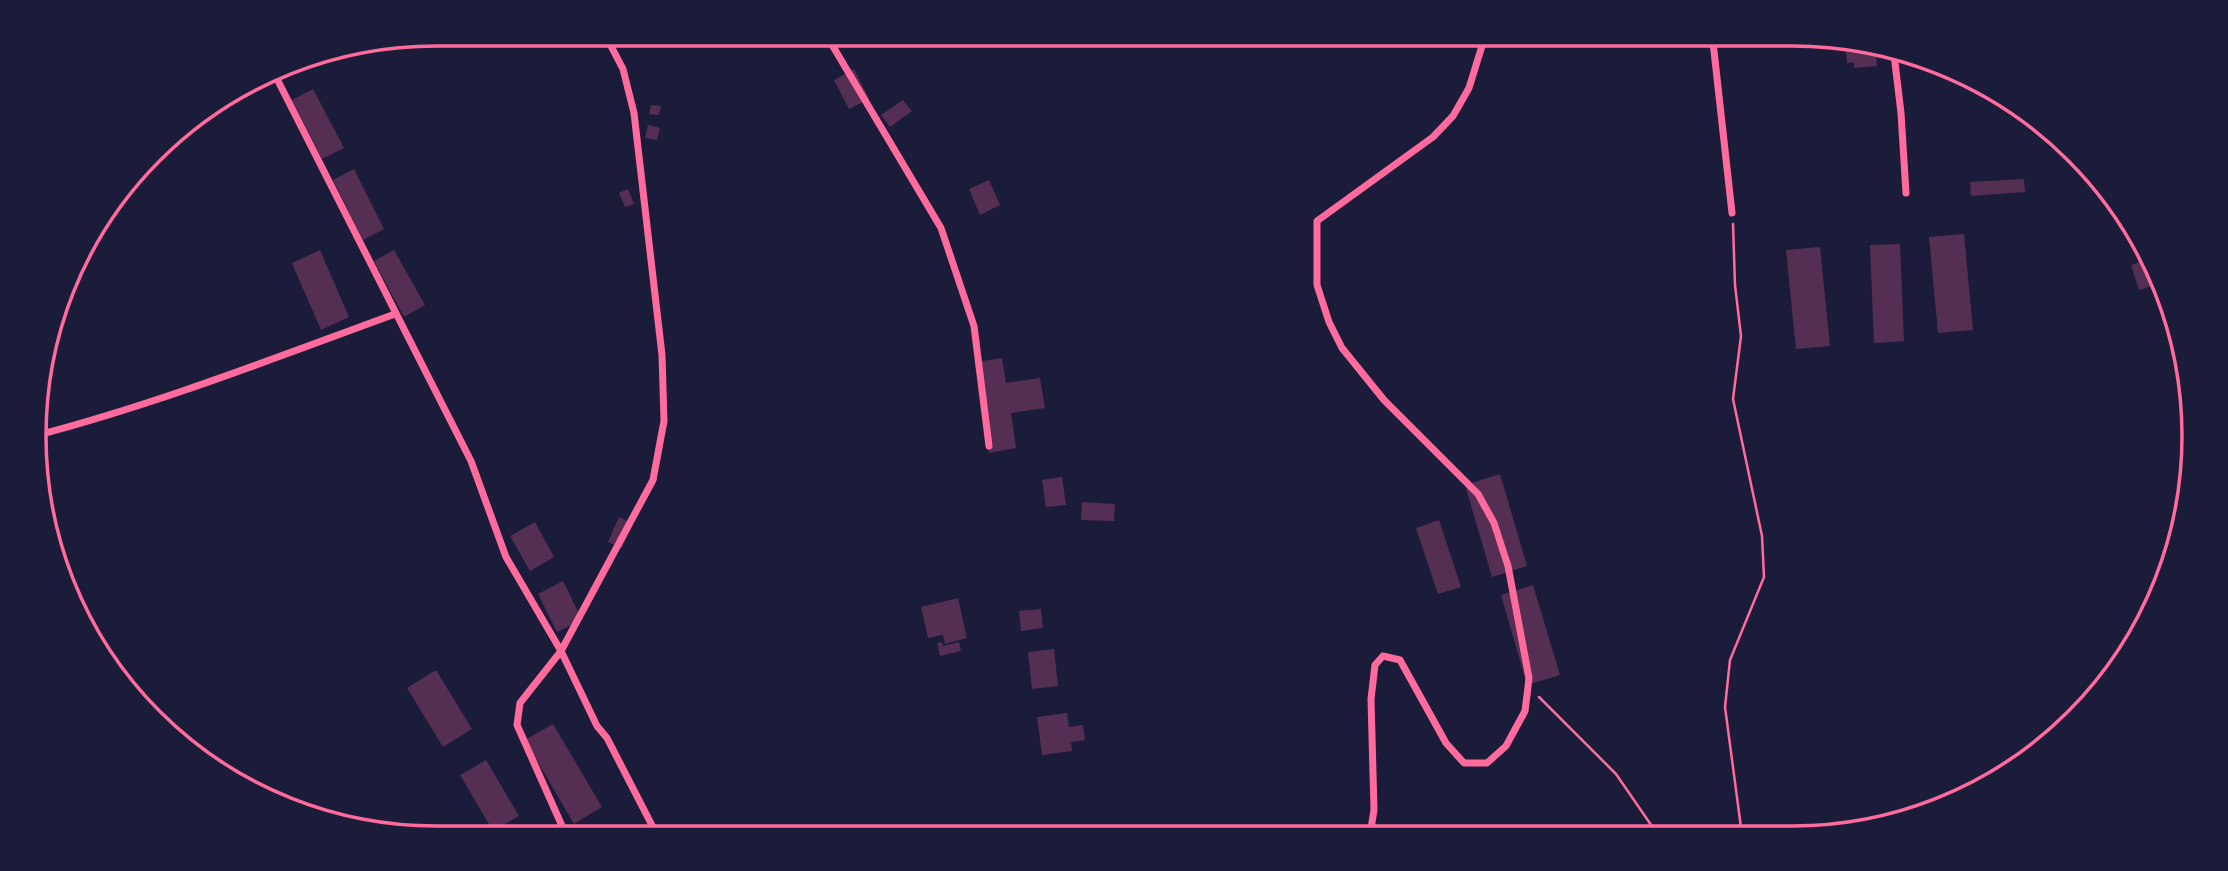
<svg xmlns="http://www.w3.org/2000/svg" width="2228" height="871" font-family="'Roboto Serif',serif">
	<rect width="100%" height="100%" fill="#1b1b3a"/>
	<path fill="#542f53" d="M1851,41L1875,44L1877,66L1854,68V62L1847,63L1845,45L1852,44Z
		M1906,52L1920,58L1907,60Z
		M303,56L308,66L284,78L279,70Z
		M854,69L869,99L849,109L834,80Z
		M313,89L344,148L322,159L292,100Z
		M903,100L912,111L890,127L881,115Z
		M651,105L661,106L659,115L649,114Z
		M648,125L660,128L657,140L645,138Z
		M354,169L384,229L363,240L333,180Z
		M2024,179L2025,192L1971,196L1970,182Z
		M989,180L1000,205L980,215L969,189Z
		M628,189L634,204L625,207L619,193Z
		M1964,234L1973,330L1938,333L1929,237Z
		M1900,244L1904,341L1874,343L1870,245Z
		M1820,247L1830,346L1796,349L1786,250Z
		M320,250L349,317L321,330L292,263Z
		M394,250L425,305L404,317L374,261Z
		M2149,259L2158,284L2139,290L2131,265Z
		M1002,358L1006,383L1040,378L1045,408L1011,413L1016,448L989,453L975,362Z
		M1500,474L1527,566L1492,577L1465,485Z
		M1062,477L1066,505L1046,507L1042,480Z
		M1082,502L1115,504L1114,521L1081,520Z
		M619,517L633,524L622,548L608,542Z
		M1439,520L1461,587L1438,594L1416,528Z
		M535,522L554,557L530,571L510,536Z
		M563,581L582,620L557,632L538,594Z
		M1533,585L1560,675L1527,685L1501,595Z
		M958,598L967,638L945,644L943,635L928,638L921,607Z
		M1041,609L1043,628L1021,631L1019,611Z
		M942,642L943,646L959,642L961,651L940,656L937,643Z
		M1054,649L1058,686L1032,689L1028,652Z
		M436,670L472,729L443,747L407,688Z
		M1067,713L1069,727L1083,725L1085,740L1071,742L1072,751L1042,755L1037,717Z
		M553,724L602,807L574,824L525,740Z
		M486,760L519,816L493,831L460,775Z"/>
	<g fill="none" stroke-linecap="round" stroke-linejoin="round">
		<path stroke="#ff6b9d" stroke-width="2.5" d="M1733,224L1735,285L1741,336L1733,399L1762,536L1764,577L1730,660L1725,707L1742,835
			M1539,697L1616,774L1658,835"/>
		<path stroke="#ff6b9d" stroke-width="7" d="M825,33L941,228L974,326L989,446
			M1712,33L1732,213
			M1893,46L1901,113L1906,193
			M274,73L471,461L506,557L561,651L597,726L607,738L658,837
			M38,435C160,403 277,357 395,314
			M1370,835L1374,810L1371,699L1375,665L1383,656L1400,660L1446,743L1464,763H1487L1506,746L1525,711L1528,687L1529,678L1508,566L1494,523L1478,494L1384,400L1342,348L1329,322L1317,285V221L1433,137L1453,116L1469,88L1486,33
			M567,837L517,725L520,703L561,651L653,480L664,421L662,355L634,113L623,69L611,46L601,33"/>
	</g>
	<path d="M0 0H2228V871H0ZM436 46H1792A390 390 0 0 1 2182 436V436A390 390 0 0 1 1792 826H436A390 390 0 0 1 46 436V436A390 390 0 0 1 436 46Z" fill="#1b1b3a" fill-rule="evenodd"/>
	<path fill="none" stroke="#ff6b9d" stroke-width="3.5" d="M436 46H1792A390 390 0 0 1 2182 436V436A390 390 0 0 1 1792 826H436A390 390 0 0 1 46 436V436A390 390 0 0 1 436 46Z"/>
</svg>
